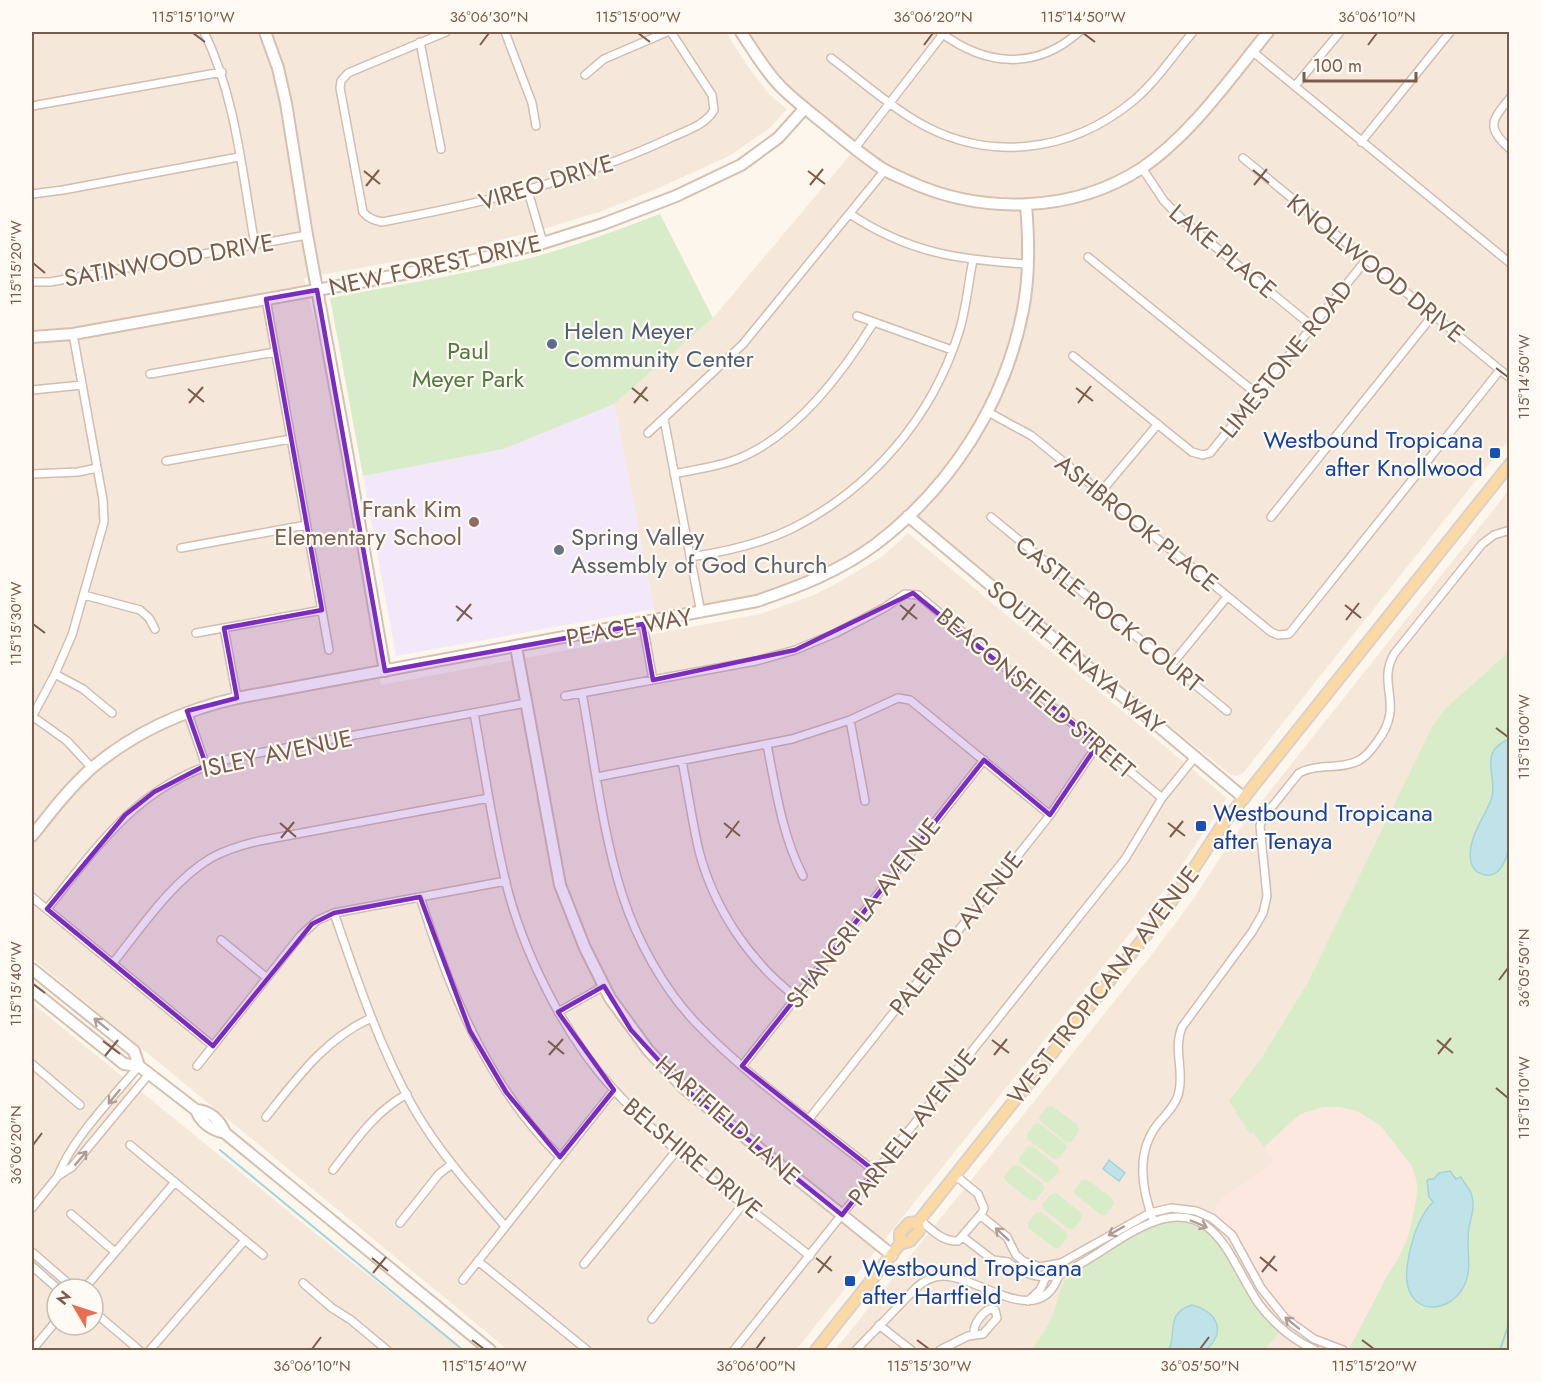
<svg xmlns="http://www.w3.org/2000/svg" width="1541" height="1382" font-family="Jost,sans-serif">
	<rect width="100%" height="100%" fill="#fdf6ec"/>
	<path fill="#f5e8da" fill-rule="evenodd" d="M32,32H726L746,64L770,95L787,109L770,128L729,156L650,192L599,212L540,230L459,250L304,278L322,352L381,685L760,614L814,595L839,582L883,556L908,533L1227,798L1169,884L1131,932L796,1350H508L32,958Z
		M741,32H1509V439L1243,773L1237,776L1231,775L908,516L875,545L809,583L660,621L654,609L614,404L713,318L855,149L780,86Z
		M1509,490V1350H835L1153,953L1192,901L1235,835Z
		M32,1003L310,1229L463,1350H32ZM57,1289H93V1325H57Z"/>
	<path fill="#fde8e0" d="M1323,1107H1340L1357,1111L1380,1125L1409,1161L1417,1184L1413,1217L1404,1247L1349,1349L1316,1336L1287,1315L1264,1286L1234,1233L1221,1220L1211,1214L1223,1197L1274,1163L1264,1147L1300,1114Z"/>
	<path fill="#f3e8fa" d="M614,404L654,609L396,656L363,476L504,449Z"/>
	<path fill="#d8ecc9" d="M660,214L713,318L614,404L504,449L363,476L330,298C399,284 470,274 538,256C580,244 620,229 660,214Z
		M1509,652V1350H1355L1349,1349L1387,1276L1399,1257L1408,1237L1418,1192L1416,1178L1412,1166L1380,1125L1357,1111L1340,1107H1323L1300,1114L1264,1147L1253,1132L1250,1134L1229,1101L1264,1054L1307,984L1432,727L1446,708Z
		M1052,1106L1078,1125L1079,1131L1071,1142H1066L1040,1121L1039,1117L1047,1107Z
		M1039,1123L1065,1143L1067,1148L1058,1159H1054L1027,1139V1134L1034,1124Z
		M1032,1146L1057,1166L1059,1171L1050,1182H1046L1019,1162V1158L1026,1148Z
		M1018,1165L1043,1184L1044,1189L1036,1200L1031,1201L1005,1180L1004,1176L1012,1166Z
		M1087,1179L1113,1199L1114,1204L1106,1215H1101L1075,1194L1074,1190L1082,1180Z
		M1056,1193L1081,1213L1082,1218L1074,1229H1069L1043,1209L1042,1205L1050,1195Z
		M1041,1212L1066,1232L1068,1237L1059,1248H1055L1028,1228V1224L1035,1213Z
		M1171,1221C1239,1222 1233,1301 1281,1331L1264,1350H1032C1041,1337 1050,1323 1055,1308C1059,1296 1060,1286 1068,1276C1098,1256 1136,1230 1171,1221Z"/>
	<path fill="#bfe3e8" stroke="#a5d3da" stroke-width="1.5" d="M1509,739L1510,838C1508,849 1507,861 1500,869C1491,880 1474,875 1471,862C1466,841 1484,818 1491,800C1497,784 1487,768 1492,754C1495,746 1502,742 1509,739Z
		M1109,1160L1125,1173L1119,1181L1103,1169Z
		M1450,1171L1456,1179L1461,1177C1464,1184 1470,1188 1472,1196C1475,1208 1471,1217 1469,1228C1465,1249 1475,1271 1461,1291C1447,1311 1416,1315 1408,1287C1405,1277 1407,1265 1409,1255C1413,1236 1419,1216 1433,1202L1429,1197L1427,1181L1429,1179H1434L1439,1173Z
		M1192,1305C1217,1312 1227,1331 1206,1350H1169C1177,1333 1165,1313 1192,1305Z"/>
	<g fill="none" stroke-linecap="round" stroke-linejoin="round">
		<path stroke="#a5d3da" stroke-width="2" d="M220,1150L463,1350
			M1500,1350L1510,1320"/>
		<defs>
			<path id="street" d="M204,32C236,97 242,173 255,245
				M446,32L348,73L341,81L340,88L363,212C368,218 373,220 382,222C482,203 575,182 668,139C684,131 705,126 714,110L712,95L671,32
				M505,32L532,103L536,126
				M940,32C985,66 1035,71 1079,32
				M420,42L441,149
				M1252,51L1510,263
				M831,58C859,79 886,103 916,121C987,163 1070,153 1133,101C1156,82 1174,54 1193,32
				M585,75L604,59L667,32
				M1295,86L1340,32
				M1510,98C1491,121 1486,127 1510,149
				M32,106L222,72
				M1361,142L1450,32
				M855,148L943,34
				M1243,158L1510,378
				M1142,168L1164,201L1185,222L1312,326
				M528,191L543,243
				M32,194L63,190L239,157
				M850,214C909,253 959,260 1028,264
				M1088,257L1258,395
				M32,282H50L307,235
				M266,299L329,650
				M857,316L952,350
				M1073,356L1192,452L1203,455L1210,453L1366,260
				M150,374L275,352
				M32,390L82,385
				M988,412L1032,436L1271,632L1278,635L1289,634L1500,370
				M664,419L701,613
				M648,433L743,344L885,170
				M166,461L291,439
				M32,474L78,472L97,468
				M674,474C693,470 714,467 732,461C792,440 842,374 874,322
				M1100,493L1158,424
				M991,517L1227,711
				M1271,517L1433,315
				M181,548L306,525
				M690,557C724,552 760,544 791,529C871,489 932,418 959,332C966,310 968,284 973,260
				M84,595L140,610L149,618L155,629
				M643,624L653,680
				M224,628L237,698
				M196,633L322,610
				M1172,664L1227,597
				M55,674L83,689L112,713
				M582,693C594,758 602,831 622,894C637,941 665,992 700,1027C752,1080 818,1126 876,1172
				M565,696L756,661L795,650L836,633L884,608L905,594L918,595L1162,798
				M187,711L206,766
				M474,713C484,768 492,824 505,879C522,951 565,1037 615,1091C672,1154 744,1203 810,1256
				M32,716L67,741L92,768
				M32,717L55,674L72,635L104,522L103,500L73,334
				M850,720L865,801
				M767,745C776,790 782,835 803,876
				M682,761C688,791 692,821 699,851C714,908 749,961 796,997
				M597,777L792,739L850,720L898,698L910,700L1050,815
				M32,897L213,1046
				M420,897C450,992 488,1086 560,1157
				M47,909C104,838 143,779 237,757L526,703
				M334,913C357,980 379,1046 413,1107C438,1151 472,1189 505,1226
				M221,940L267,978
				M113,963C141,928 172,881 211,858C226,850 242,845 259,841L489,798
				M558,1012L604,986
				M32,1064L80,1105
				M197,1066L301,935L318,920L334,913L506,881
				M742,1066L984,760
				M266,1117C297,1078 325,1039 371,1018
				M809,1119L1050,815L1098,744
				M130,1145L263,1255
				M333,1170C355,1142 374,1112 407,1094
				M58,1176C71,1140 114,1096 139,1066
				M32,1208L58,1176L72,1167L149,1074
				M71,1214L115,1252
				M980,1215L1007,1237L1016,1255L1023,1261L1040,1267L1061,1263L1150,1213L1171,1208L1196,1211L1212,1218L1232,1235L1261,1288L1285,1318L1314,1339L1343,1350
				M920,1220C931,1229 942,1242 958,1241L982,1213L984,1208L978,1194L955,1175
				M1154,1222C1142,1191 1135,1154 1157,1125C1165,1115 1177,1104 1179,1091C1184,1070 1173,1049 1182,1027L1252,932L1263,913L1267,896L1260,826L1263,818L1299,773C1317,763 1340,770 1358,761C1366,757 1372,749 1377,742C1406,704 1376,686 1394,654L1482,544L1494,535L1510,530
				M400,1223L439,1174L452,1164
				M963,1237L993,1260L1008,1262
				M32,1252L69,1284L71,1289
				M478,1261L587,1350
				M584,1264L677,1150
				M1012,1265C1027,1276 1041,1279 1059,1275C1092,1261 1122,1233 1156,1221C1218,1200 1232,1266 1259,1304C1274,1324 1293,1340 1315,1350
				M32,1266L58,1289
				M463,1280L614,1090
				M303,1283L332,1308L351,1320L387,1350
				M84,1289L175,1182
				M93,1311L139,1350
				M652,1319L744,1203
				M879,1325L911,1350
				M32,1350L57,1320
				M150,1350L245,1240
				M734,1350L1125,859L1162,798L1195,757
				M856,1350L914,1290C922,1282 931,1276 943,1276C979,1276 1039,1332 1059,1275L1051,1266L1040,1290L1028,1301
				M940,1350L968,1336L983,1334L997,1318L995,1310L990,1309C982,1313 973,1324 974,1334"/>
			<path id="secondary" d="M265,32L278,68L286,103L307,235L347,452L385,671
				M741,32C753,50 765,71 781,87C797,103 815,116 833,131C849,144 866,158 883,169C891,174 900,177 908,181C982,215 1073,213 1142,168C1191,135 1231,77 1268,32
				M32,337L73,334L317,290L462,263L543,243L603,224L676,196L741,165L778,138L805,108
				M908,516L1244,798
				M516,647L560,885L585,948L610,998L648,1050L684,1088L892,1255
				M32,836C51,812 70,787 93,767C135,732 184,710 237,698L757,601C798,587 840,571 876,544C951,487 1005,403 1023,310C1030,275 1029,240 1026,205
				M32,969L134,1051L139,1066
				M32,990L124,1064L139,1066L196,1110C210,1111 220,1120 225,1133L490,1350
				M196,1110C201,1123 212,1130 225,1133"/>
			<path id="primary" d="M900,1244V1233L909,1223L918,1222
				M816,1350L900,1244L910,1241L919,1231L918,1222L1146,935L1179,891L1223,824L1510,464"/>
		</defs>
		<use href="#street" stroke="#d1beb0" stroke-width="10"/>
		<use href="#secondary" stroke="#d6c0b0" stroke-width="14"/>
		<use href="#primary" stroke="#dad1cd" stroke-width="14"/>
		<use href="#street" stroke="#fff" stroke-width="7"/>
		<use href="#secondary" stroke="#fff" stroke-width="10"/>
		<use href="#primary" stroke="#fbd9a5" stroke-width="10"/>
	</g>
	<defs><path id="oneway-shaft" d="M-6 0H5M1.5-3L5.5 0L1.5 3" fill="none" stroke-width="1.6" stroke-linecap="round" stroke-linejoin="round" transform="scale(1.5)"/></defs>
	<g stroke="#af9d94">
		<use href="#oneway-shaft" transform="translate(101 1024) rotate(-141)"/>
		<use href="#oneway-shaft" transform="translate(114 1097) rotate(129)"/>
		<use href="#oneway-shaft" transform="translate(81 1158) rotate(-50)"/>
		<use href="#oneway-shaft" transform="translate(1199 1224) rotate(23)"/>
		<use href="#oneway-shaft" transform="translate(1116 1231) rotate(150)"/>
		<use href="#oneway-shaft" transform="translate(1002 1234) rotate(-137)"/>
		<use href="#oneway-shaft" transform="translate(1292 1323) rotate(-141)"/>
	</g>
	<path fill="#7b2cbf" fill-opacity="0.2" stroke="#7b2cbf" stroke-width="4.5" stroke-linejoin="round" d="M317,290L385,671L643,624L653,680L795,650L913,593L1098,744L1050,815L984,760L742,1066L876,1172L842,1215L684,1088L631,1030L604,986L558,1012L614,1090L560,1157L506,1092L470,1031L420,897L334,913L312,924L213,1046L47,909L125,815L154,792L206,765L187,711L237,698L224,628L322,610L266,299Z"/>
	<path fill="none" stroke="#7a5c4d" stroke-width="2" d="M193,33L205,42M638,33L650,42M1083,33L1095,42M480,45L489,33M924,45L933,33M1368,45L1377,33M1253,170L1269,183M364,171L380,184M808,171L825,184M810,185L823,169M1254,185L1267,169M366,186L379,170M33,263L45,273M1496,368L1508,377M632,388L648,401M1076,388L1093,401M188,389L204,402M189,403L203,387M634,403L647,387M1078,403L1091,386M900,605L917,619M1345,605L1361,618M456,606L472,619M902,620L915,604M1346,620L1359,603M457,621L471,604M33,624L45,633M1496,728L1508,737M280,823L296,837M724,823L740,836M1168,823L1185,836M1170,837L1183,821M281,838L294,822M726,838L739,821M1499,980L1508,968M33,984L45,993M992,1040L1009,1053M1437,1040L1453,1053M103,1041L120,1054M548,1041L564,1054M1438,1054L1451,1038M549,1055L563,1039M994,1055L1007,1039M105,1056L118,1040M1496,1088L1508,1098M33,1145L42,1133M1260,1257L1277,1271M372,1258L388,1271M816,1258L832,1271M1262,1272L1275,1256M373,1273L386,1257M818,1273L831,1256M472,1340L484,1349M917,1340L929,1349M1362,1340L1374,1349M312,1349L321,1337M756,1349L765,1337M1200,1349L1209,1337"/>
	<circle fill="#5c6f8a" stroke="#fffaf3" stroke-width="2" cx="552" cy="344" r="6"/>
	<g fill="#1a4fb4" stroke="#fffaf3" stroke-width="2">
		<rect x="1489" y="447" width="12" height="12" rx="3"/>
		<rect x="1195" y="820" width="12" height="12" rx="3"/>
		<rect x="844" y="1275" width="12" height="12" rx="3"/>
	</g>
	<circle fill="#8d6e63" stroke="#fffaf3" stroke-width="2" cx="474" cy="522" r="6"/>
	<circle fill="#6b7280" stroke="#fffaf3" stroke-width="2" cx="559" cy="550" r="6"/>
	<g text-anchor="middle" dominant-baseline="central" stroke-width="4.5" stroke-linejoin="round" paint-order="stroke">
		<g font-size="24" fill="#7a5c4d" stroke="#fffaf3">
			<text transform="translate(546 182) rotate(-17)">VIREO DRIVE</text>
			<text transform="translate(1223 251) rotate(40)">LAKE PLACE</text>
			<text transform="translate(169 260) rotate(-10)">SATINWOOD DRIVE</text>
			<text transform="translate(435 265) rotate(-12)">NEW FOREST DRIVE</text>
			<text transform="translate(1376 268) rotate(39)">KNOLLWOOD DRIVE</text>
			<text transform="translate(1286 359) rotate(-51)">LIMESTONE ROAD</text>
			<text transform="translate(1137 523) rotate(39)">ASHBROOK PLACE</text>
			<text transform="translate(1109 614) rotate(39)">CASTLE ROCK COURT</text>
			<text transform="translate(629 627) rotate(-10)">PEACE WAY</text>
			<text transform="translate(1076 657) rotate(40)">SOUTH TENAYA WAY</text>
			<text transform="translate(1036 693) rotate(40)">BEACONSFIELD STREET</text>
			<text transform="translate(277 753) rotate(-12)">ISLEY AVENUE</text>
			<text transform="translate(863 913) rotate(-52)">SHANGRI LA AVENUE</text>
			<text transform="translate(956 933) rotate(-52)">PALERMO AVENUE</text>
			<text transform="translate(1103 985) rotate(-52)">WEST TROPICANA AVENUE</text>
			<text transform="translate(728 1120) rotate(41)">HARTFIELD LANE</text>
			<text transform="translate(912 1127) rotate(-52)">PARNELL AVENUE</text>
			<text transform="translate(693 1158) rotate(40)">BELSHIRE DRIVE</text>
		</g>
		<g font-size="24" fill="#4e5e75" stroke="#fffaf3" text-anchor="start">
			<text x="564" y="330">Helen Meyer<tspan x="564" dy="28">Community Center</tspan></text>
		</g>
		<g font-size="24" fill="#537a41" stroke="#fffaf3">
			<text x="468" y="350">Paul<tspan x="468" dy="28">Meyer Park</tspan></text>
		</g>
		<g font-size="24" fill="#164399" stroke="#fffaf3" text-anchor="start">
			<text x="1483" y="439" text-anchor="end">Westbound Tropicana<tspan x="1483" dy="28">after Knollwood</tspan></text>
			<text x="1213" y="812">Westbound Tropicana<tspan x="1213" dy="28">after Tenaya</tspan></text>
			<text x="862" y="1267">Westbound Tropicana<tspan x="862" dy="28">after Hartfield</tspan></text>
		</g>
		<g font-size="24" fill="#785e54" stroke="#fffaf3" text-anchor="end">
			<text x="462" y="508">Frank Kim<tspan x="462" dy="28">Elementary School</tspan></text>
		</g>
		<g font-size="24" fill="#5b616d" stroke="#fffaf3" text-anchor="start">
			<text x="571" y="536">Spring Valley<tspan x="571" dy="28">Assembly of God Church</tspan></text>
		</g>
	</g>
	<rect width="1541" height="1382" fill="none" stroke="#fffaf3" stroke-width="66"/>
	<g transform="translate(75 1307) rotate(309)"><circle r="28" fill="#fffaf3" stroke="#cabbb1" stroke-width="1.5"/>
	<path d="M0-4.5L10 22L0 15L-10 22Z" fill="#e76f51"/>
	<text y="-9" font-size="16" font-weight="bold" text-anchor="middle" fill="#7a5c4d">N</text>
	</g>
	<path d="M1304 72v9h112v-9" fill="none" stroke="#7a5c4d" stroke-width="3"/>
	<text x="1313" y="72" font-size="18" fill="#7a5c4d" stroke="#fffaf3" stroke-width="4.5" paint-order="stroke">100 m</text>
	<rect x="33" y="33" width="1475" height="1316" fill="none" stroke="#7a5c4d" stroke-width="2"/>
	<g font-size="15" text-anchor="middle" fill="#7a5c4d">
		<text x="193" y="22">115°15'10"W</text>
		<text x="489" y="22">36°06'30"N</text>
		<text x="638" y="22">115°15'00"W</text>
		<text x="933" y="22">36°06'20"N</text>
		<text x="1083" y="22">115°14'50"W</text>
		<text x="1377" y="22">36°06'10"N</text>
		<text transform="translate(16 263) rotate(-90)" y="5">115°15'20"W</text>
		<text transform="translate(1524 377) rotate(-90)" y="5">115°14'50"W</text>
		<text transform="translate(16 624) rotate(-90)" y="5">115°15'30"W</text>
		<text transform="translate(1524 737) rotate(-90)" y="5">115°15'00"W</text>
		<text transform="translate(1524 968) rotate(-90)" y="5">36°05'50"N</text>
		<text transform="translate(16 984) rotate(-90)" y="5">115°15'40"W</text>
		<text transform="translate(1524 1098) rotate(-90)" y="5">115°15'10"W</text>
		<text transform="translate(16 1145) rotate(-90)" y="5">36°06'20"N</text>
		<text x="312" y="1371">36°06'10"N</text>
		<text x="484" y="1371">115°15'40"W</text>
		<text x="756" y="1371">36°06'00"N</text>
		<text x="929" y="1371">115°15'30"W</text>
		<text x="1200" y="1371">36°05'50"N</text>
		<text x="1374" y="1371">115°15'20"W</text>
	</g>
</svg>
